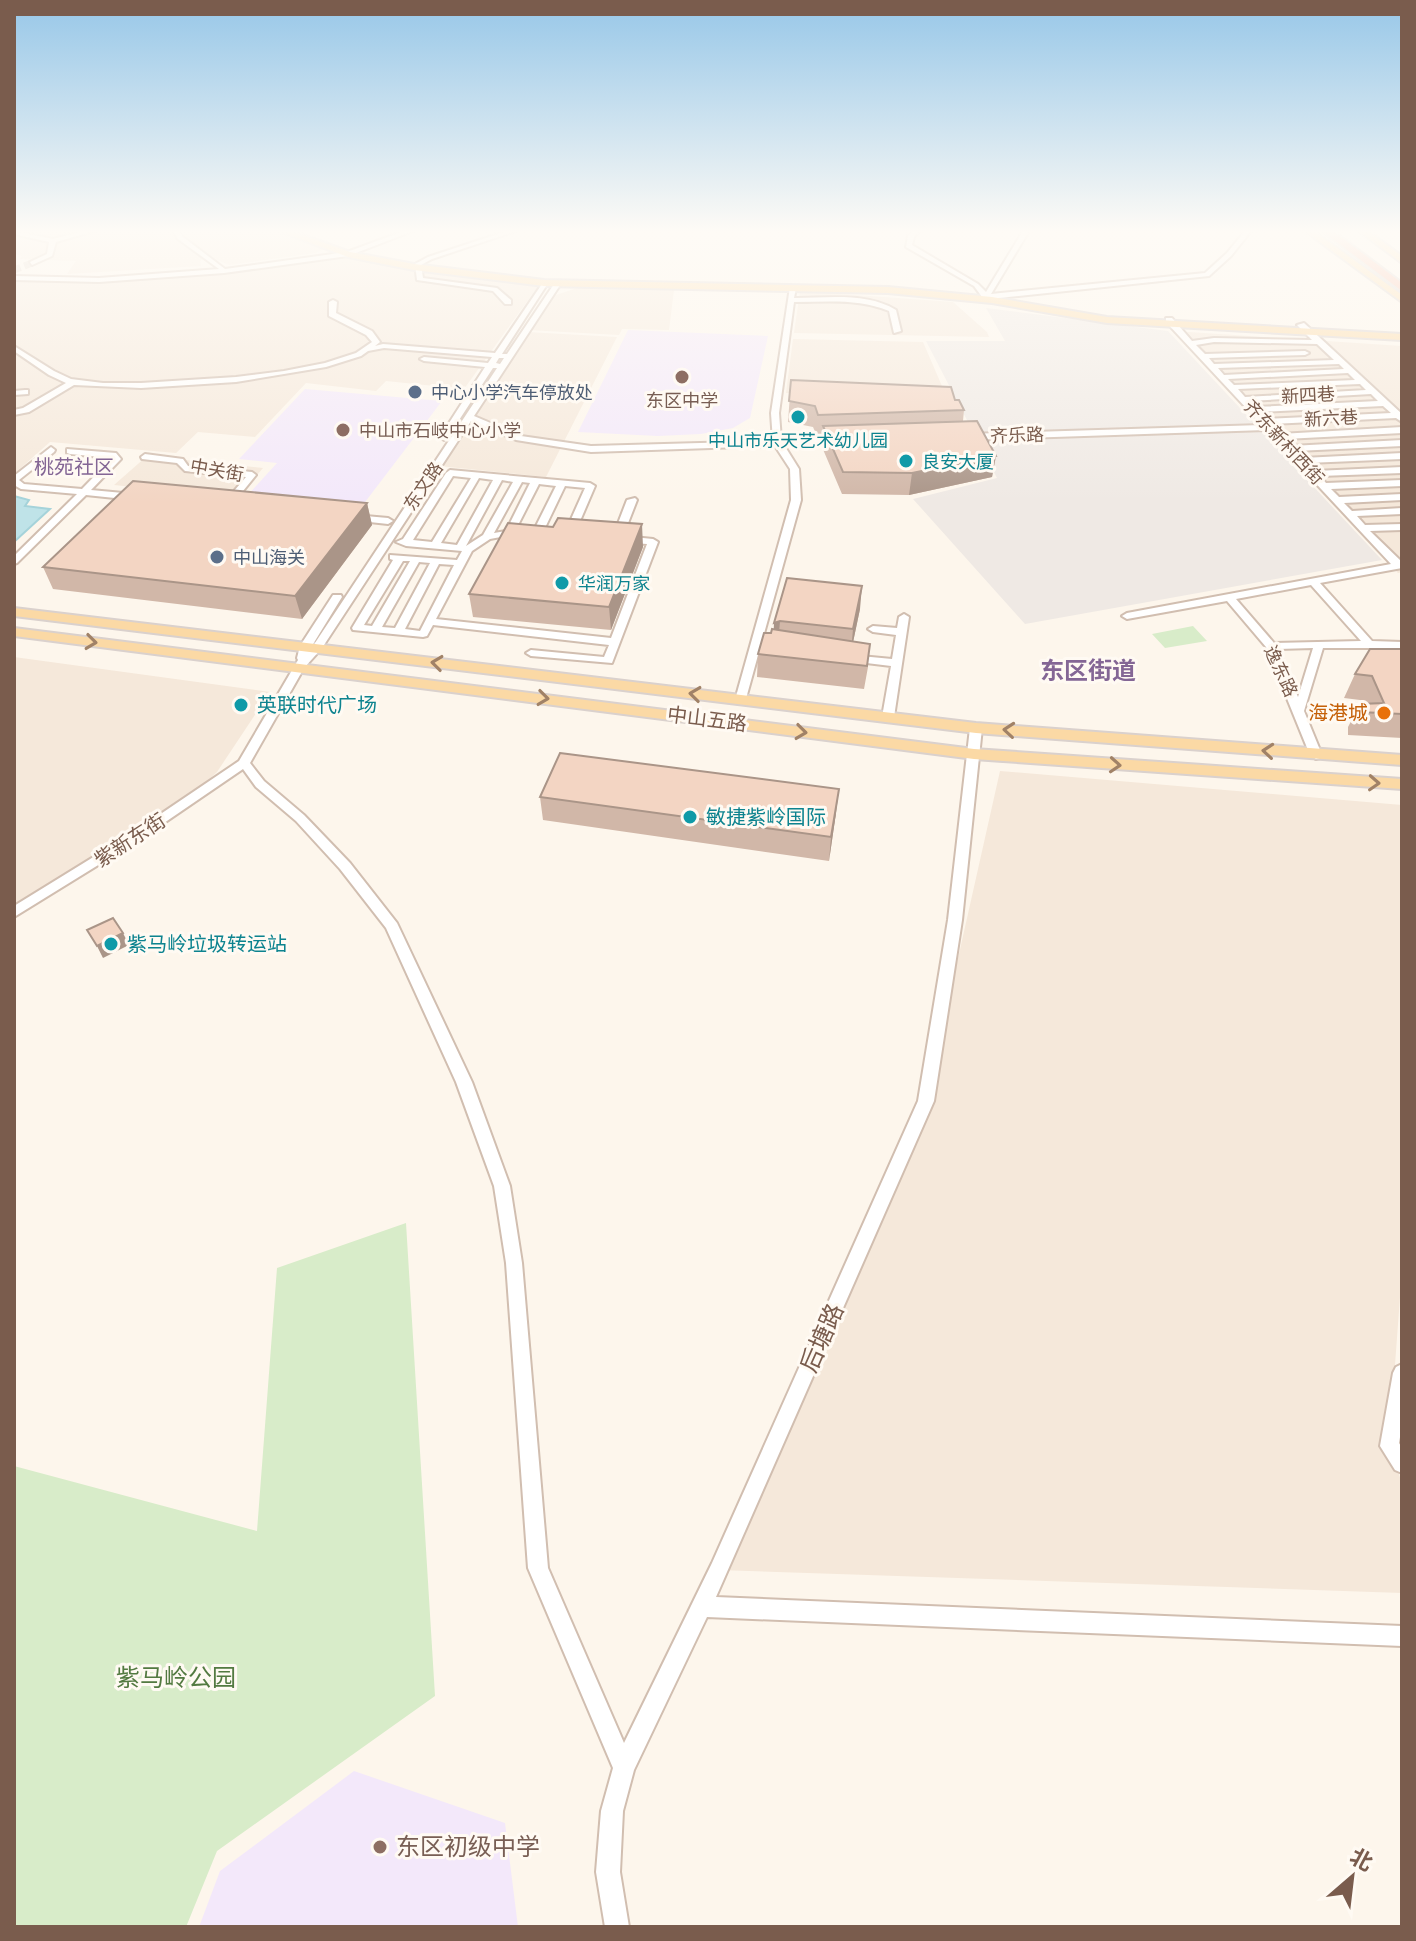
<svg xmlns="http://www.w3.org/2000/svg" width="1416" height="1941" font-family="'Work Sans','Noto Sans SC',sans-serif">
	<rect width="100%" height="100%" fill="#fdf6ec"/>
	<path fill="#f5e8da" d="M14,231H276L324,249L315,253L229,265L208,256L200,261L201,266L67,274L76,261L19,259L22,256L14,254Z
		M343,258L539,285L464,389L386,381L376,391L306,383L255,437L198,432L176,453L50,442L14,474V280L101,283L226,274Z
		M580,287L674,290L669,330L622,329L619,335L528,330L550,297Z
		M800,291L953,302L987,332L989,337L794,333Z
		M1174,331L1402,346V572L1398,573Z
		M527,332L617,337L546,477L439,466Z
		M793,339L923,342L948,400L786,393Z
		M147,456L263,468L238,498L114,485Z
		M14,657L270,692L217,772L204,784L145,826L14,909Z
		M1000,771L1402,805V1270L1389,1446L1402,1483V1593L719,1570L926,1101Z"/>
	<path fill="#efe9e4" d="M986,308L1168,331L1382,560L1025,624L913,499L997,478L926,341H1005Z"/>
	<path fill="#f3e8fa" d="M628,330L768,336L750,418L733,428L701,434L658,436L578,432Z
		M305,389L442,401L359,510L245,498L277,463L239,459Z
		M354,1771L505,1823L518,1927H199L220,1871Z"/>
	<path fill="#d8ecc9" d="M1193,626L1207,641L1165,648L1152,634Z
		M406,1223L435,1696L217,1851L186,1927H14V1466L257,1531L277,1268Z"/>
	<path fill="#bfe3e8" stroke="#a5d3da" stroke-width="2" d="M14,496L29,500L25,506L50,509L14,542Z"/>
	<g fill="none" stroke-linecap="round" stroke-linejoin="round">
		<path stroke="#dcd0c4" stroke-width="7" stroke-dasharray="7 4" stroke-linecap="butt" d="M14,270L32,263"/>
		<defs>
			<path id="minor" d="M14,231L53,239L84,231H94L56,242L52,256L32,265L30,262L47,254L49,242L14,234Z
				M173,231H179L183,237L225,269L347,252L404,231H413L348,256L224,273L99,282L14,280V276L99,278L219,269L178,239Z
				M507,231H516L432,259L421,265L423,278L497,288L511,300V304H505L493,291L417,280L415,264L428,257Z
				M913,231H920L914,237L912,245L978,284L986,292L1023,231H1029L991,294L1205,273L1227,253L1245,231H1251L1231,256L1209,276L989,299L985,301L974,286L906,247L908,236Z
				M544,281L548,283L502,354H507L554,284L560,285L474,416L521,436L591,446L773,441L771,413L790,287L796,288L794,298C827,298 867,292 896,310L901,331L894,333L889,311C858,298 826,302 794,302L779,413L781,440L838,438L842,441L838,444L784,445L799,469L801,500L745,702H737L735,700L791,500L790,469L775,446L591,452L516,440L471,421L322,648L304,668L250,763L264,781L304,815L350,863L397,923L472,1082L510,1186L522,1263L548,1568L624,1743L712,1563L918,1101L948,920L970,728L976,724L982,728L962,920L934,1101L716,1597L1402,1626V1646L707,1617L634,1770L623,1811L620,1872L629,1927H605L596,1872L601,1811L613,1768L528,1568L506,1263L494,1186L456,1082L386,928L340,869L296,821L256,787L243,769L142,838L14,917V906L134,832L239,761L298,660L297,658L300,646L333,595H341L342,597L310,649L313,646L497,368H493L448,437L444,440L440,437L485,367L424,361L420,359L424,357L488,363L492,357L384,348L368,351L361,356L326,367L236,382L141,388L74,385L29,412L14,415V410L23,408L66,383L49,375L14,351V346L54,371L71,379L103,383H141L236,377L284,371L325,363L356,353L372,342L366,335L329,316V302L333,300L337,302L336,313L372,331L380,342L375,346L383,344L495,353ZM499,358H504L500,364L496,363Z
				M1166,318H1172L1192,341L1214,338L1312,340L1297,325L1304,323L1402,414V422L1396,418L1271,424L1280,434L1402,427V433L1285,439L1291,446L1402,440V446L1296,451L1303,458L1402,453V459L1307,463L1315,471L1402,467V473L1320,476L1326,483L1402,480V486L1331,489L1339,497L1402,494V500L1344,503L1352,511L1402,508V514L1357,516L1365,525L1402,524V530L1370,531L1402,562V568L1320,583L1372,641L1402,642V648H1323L1304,711L1322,755L1320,758L1316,759L1310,755L1266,647L1227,601L1127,619L1122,616L1127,613L1391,564L1266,430L966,440L962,437L966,434L1262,425L1166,322ZM1214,342L1317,344L1334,360L1214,364L1209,358L1305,355L1309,353L1305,351L1205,354L1196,345ZM1339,364L1344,369L1224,375L1218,368ZM1348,373L1355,380L1234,385L1228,379ZM1360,384L1366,390L1245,397L1238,389ZM1371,394L1378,401L1255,407L1249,401ZM1383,406L1391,413L1266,419L1259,412ZM1311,585L1361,641L1274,643L1236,599ZM1313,648L1298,697L1278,649Z
				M25,390H28V394L14,395V391Z
				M51,447L55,450L54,452L19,480L24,484L82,489L112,458L70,454L67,453V449L116,453L121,459L91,490L134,494L139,497L134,500L86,495L17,563L14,564V556L77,494L21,489L14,485V476Z
				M145,454L183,459L188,466L252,472L256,475L230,507L227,508L222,505L246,477L185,471L177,463L142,459L141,457Z
				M450,470L590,483L595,486L574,535L569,538L564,535L585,488L565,486L543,532L538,535L533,532L556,486L539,484L516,529H522V533L490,539L472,551L436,619L611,638L647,544L617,542L612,539L627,500L635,498L637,500L623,536L653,539L658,542L612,663L531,656L526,653L531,650L604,657L609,645L433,625L427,636L423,637L353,630L352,628L393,560L390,559V555L457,560L462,551L406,546L396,542L403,539L446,473ZM453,476L471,478L432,542L413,540ZM479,478L493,480L457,545L441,543ZM502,480L513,482L483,535L466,546ZM522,482L530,483L506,531L494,533ZM403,561H410L372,626L364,625ZM419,562L430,563L395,628L382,627ZM439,564L454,565L420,631L405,629Z
				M354,515L388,518L393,521L388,524L351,520V516Z
				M904,614L909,617L894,717L888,721L882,717L891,666L850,661L845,658L850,655L892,659L896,635L873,632L868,629L873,626L897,628L899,617Z
				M1402,1364V1425L1399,1443L1402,1448V1473L1395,1470L1380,1446L1393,1373L1396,1367Z"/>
			<path id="major" d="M279,231H291L350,252L414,264L544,280L888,287L992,297L1107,317L1402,334V340L1107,323L992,303L888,293L544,286L414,270L348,257Z
				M1305,231H1314L1402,295V302Z
				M1359,231H1368L1402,256V263Z
				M14,608L976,723L1402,755V765L976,733L14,616Z
				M14,628L974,749L1402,779V789L974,759L14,636Z"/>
			<path id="highway" d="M1322,231H1333L1402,283V291Z"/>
		</defs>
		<use href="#minor" stroke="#d1beb0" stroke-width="4"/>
		<use href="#major" stroke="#dad1cd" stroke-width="4"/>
		<use href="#highway" stroke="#dad1cd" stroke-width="4"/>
		<use href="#minor" fill="#fff" fill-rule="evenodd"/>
		<use href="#major" fill="#fbd9a5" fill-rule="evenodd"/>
		<use href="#highway" fill="#f7b7a3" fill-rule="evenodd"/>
	</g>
	<path fill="#d1b7a8" d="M791,380L955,400L964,410L963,421L996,456L992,477L909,495L842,494L822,447V436H817L813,427L788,422Z
		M367,503L372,525L302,619L53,589L43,567Z
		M643,547L611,630L473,617L469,594Z
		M787,578L860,609L853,642L868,667L864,689L757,677L758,654L774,630Z
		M1402,649V738L1348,735V727L1360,704H1362L1360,700L1344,698L1355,674Z
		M540,797L836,813L829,861L543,820Z"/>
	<path fill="#aa9588" d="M996,456L992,477L909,495L912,473Z
		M367,503L372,525L302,619L295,596Z
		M642,524L643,547L611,630L609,607Z
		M862,586L860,609L851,652L853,629Z
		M780,621L778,644L773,646L774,623Z
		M839,789L836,813L829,861L831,837Z
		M123,933L129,945L103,958L97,946Z"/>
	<path fill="#f3d5c3" stroke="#aa9588" stroke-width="2" d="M791,380L951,387L955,400H959L964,410L818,415L815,406L789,401Z
		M977,421L996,456L912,473L843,472L823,426Z
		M133,481L367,503L295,596L43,567Z
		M558,518L642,524L609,607L469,594L508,523L553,527Z
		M787,578L862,586L853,629L780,621L774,623Z
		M772,629L870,644L867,666L758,654L764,633H771Z
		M1370,649H1402V714L1360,712V704L1384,703L1372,676L1355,674Z
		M560,753L839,789L831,837L540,797Z
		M113,918L123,933L97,946L87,930Z"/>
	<defs><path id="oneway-chevron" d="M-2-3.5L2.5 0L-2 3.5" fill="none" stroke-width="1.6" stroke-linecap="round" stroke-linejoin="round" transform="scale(2)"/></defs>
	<g stroke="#a18267">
		<use href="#oneway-chevron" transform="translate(91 642) rotate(7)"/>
		<use href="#oneway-chevron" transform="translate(437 663) rotate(-173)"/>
		<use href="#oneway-chevron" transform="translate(695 694) rotate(-173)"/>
		<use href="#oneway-chevron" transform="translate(543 698) rotate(7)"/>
		<use href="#oneway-chevron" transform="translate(1009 730) rotate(-175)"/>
		<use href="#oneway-chevron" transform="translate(801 732) rotate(7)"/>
		<use href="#oneway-chevron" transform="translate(1268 751) rotate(-175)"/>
		<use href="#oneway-chevron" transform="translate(1115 765) rotate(4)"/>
		<use href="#oneway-chevron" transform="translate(1374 783) rotate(3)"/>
	</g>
	<linearGradient id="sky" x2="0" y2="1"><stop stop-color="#97c7e8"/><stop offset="0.46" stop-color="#fefbf6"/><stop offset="1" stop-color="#fefbf6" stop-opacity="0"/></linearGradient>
	<rect width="1416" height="503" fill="url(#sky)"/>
	<g fill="#8d6e63" stroke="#fffaf3" stroke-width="3">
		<circle cx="682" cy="377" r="8"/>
		<circle cx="343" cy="430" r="8"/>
		<circle cx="380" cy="1847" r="8"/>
	</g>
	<g fill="#5c6f8a" stroke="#fffaf3" stroke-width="3">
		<circle cx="415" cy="392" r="8"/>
		<circle cx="217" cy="557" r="8"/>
	</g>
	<g fill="#0f9aa8" stroke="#fffaf3" stroke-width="3">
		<circle cx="798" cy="417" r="8"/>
		<circle cx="906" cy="461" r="8"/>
		<circle cx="562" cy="583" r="8"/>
		<circle cx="241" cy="705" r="8"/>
		<circle cx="690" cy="817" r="8"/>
		<circle cx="111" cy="944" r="8"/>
	</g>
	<circle fill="#e8710a" stroke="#fffaf3" stroke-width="3" cx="1384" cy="713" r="8"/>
	<g text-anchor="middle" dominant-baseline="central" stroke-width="6" stroke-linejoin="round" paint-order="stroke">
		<g font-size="18" fill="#4e5e75" stroke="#fffaf3" text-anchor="start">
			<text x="431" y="392">中心小学汽车停放处</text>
			<text x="233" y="557">中山海关</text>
		</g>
		<g font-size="18" fill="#7a5c4d" stroke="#fffaf3">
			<text transform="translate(1308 395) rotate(-3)">新四巷</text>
			<text transform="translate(1331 418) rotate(-3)">新六巷</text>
			<text transform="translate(1017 435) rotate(-2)">齐乐路</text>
			<text transform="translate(1284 442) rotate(47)">齐东新村西街</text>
			<text transform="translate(217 470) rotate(10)">中关街</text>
			<text transform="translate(423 486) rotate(-56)">东文路</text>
			<text transform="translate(1281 671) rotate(65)">逸东路</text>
		</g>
		<g font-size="18" fill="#785e54" stroke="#fffaf3">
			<text x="682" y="400">东区中学</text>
			<text x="359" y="430" text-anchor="start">中山市石岐中心小学</text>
		</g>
		<g font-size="18" fill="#0d838f" stroke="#fffaf3" text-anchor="start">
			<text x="798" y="440" text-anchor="middle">中山市乐天艺术幼儿园</text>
			<text x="922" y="461">良安大厦</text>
			<text x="578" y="583">华润万家</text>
		</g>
		<g font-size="20" fill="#846695" stroke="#fffaf3">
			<text x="74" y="467">桃苑社区</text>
		</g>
		<g font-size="20" fill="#0d838f" stroke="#fffaf3" text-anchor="start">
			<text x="257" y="705">英联时代广场</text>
			<text x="706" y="817">敏捷紫岭国际</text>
			<text x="127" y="944">紫马岭垃圾转运站</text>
		</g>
		<g font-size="20" fill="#c56008" stroke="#fffaf3" text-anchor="end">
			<text x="1368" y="713">海港城</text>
		</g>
		<g font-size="20" fill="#7a5c4d" stroke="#fffaf3">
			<text transform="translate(707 719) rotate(7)">中山五路</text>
			<text transform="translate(130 840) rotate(-33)">紫新东街</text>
		</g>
		<g font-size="24" font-weight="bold" fill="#846695" stroke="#fffaf3">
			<text x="1088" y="671">东区街道</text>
		</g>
		<g font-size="24" fill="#7a5c4d" stroke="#fffaf3">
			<text transform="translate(822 1338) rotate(-66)">后塘路</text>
		</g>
		<g font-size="24" fill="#537a41" stroke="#fffaf3">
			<text x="176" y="1678">紫马岭公园</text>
		</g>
		<g font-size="24" fill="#785e54" stroke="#fffaf3" text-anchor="start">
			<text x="396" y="1847">东区初级中学</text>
		</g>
	</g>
	<rect width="1416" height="1941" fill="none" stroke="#7a5c4d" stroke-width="32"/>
	<g transform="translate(1352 1877) rotate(28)" stroke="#fffaf3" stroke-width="6" paint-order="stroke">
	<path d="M0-6L14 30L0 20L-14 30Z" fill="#7a5c4d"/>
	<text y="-12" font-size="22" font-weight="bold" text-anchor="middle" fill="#7a5c4d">北</text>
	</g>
</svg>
